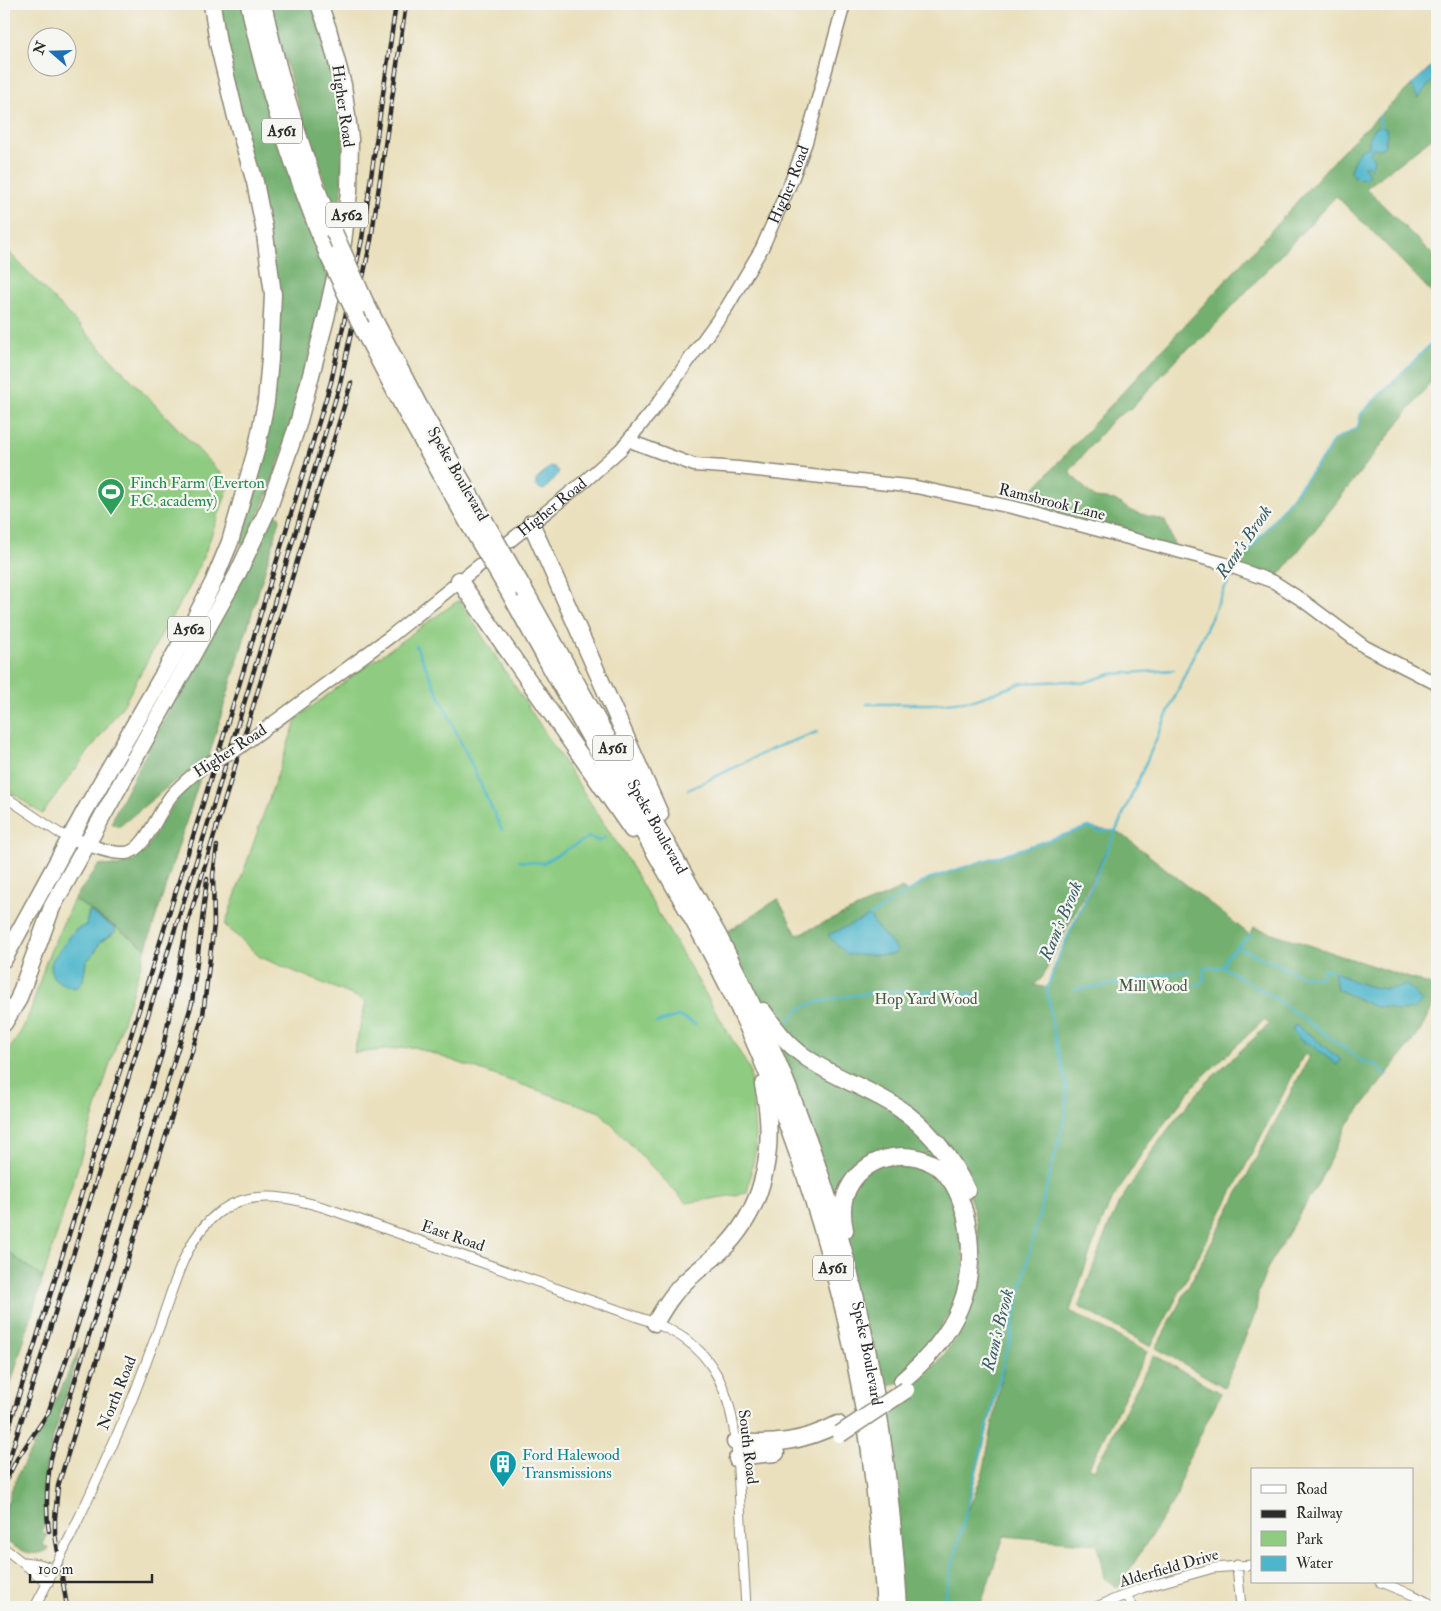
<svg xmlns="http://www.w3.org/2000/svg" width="1441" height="1611" font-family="'IM FELL Double Pica',serif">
	<rect width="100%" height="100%" fill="#f6f6f2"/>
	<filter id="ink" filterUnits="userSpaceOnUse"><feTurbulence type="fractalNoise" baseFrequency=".02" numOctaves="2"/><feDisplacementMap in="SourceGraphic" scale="10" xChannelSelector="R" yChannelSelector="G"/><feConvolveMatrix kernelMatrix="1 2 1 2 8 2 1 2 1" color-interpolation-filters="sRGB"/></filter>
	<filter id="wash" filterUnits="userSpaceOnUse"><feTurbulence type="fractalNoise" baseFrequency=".0096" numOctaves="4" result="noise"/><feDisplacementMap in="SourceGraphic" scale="20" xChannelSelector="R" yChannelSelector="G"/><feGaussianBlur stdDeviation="1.12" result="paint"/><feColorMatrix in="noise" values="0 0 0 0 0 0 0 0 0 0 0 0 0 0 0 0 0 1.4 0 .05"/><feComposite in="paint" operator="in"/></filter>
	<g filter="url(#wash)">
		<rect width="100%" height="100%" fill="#eae0bd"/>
		<path fill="#8fcc81" stroke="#5d7c56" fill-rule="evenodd" d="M4,247L230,483L206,550L192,583L161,635L124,704L42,814L4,787Z
			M459,600L625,856L750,1070L756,1148L747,1193L686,1203L600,1112L414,1047L354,1053L366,1001L260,957L225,925L297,718L354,675Z
			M74,899L146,948L43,1278L4,1249V1056C31,1023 33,1000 46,962C54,941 65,920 74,899ZM89,911L115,928L112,935L100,942L95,952L89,958L86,962L81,985L73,988L60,950L77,929L86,925Z"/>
		<path fill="#73b06f" stroke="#4f6e4d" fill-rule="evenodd" d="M221,4H243L301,205L328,277L295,412L271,485L247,544L241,543L236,537L277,357Z
			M271,4H312L334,72L343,139L340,221C312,150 288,78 271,4Z
			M1437,61V134L1366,188L1437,259V298L1382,241L1336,196L1199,342L1183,352L1133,407L1113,419L1069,472L1095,498L1115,500L1131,511L1165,521L1177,552L1016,508L1254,250L1341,152Z
			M1437,338V374L1274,582L1236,568L1325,455L1333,441L1358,427L1361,414Z
			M272,513L279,516L280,520L208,759L171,784L120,826H115L112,823L115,813Z
			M201,775L146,948L74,899L99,865L119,866L132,861L146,851L162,821L178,798Z
			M1089,827C1101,832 1113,828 1123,835L1250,935L1254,927L1434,986L1433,1003L1421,1030L1346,1127L1319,1182L1267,1269L1258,1293L1256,1312L1224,1387L1156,1348L1310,1056L1304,1054L1151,1347L1079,1306L1104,1237L1119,1203L1155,1147L1174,1121L1207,1082L1269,1024L1264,1020L1196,1083L1146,1147L1109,1205L1090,1253L1070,1311L1147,1352L1089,1467L1094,1470L1154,1355L1221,1393L1184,1468L1177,1495L1118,1588L1104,1578L1097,1544L1004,1536L980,1607H899L881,1407C895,1398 911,1388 924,1376C979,1327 995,1248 963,1182L956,1189L967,1289L902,1381L875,1392L719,937L778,899L797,935L902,888L907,892L928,879ZM1108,847L1060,953L1047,988L1034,985L1042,978ZM1006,1355L983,1473L966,1515Z
			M4,1249L43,1278L4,1406Z
			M80,1348L53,1438L46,1467L44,1488L46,1522L42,1532L47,1535L43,1545L49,1548C34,1561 17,1548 4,1540V1514L11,1491L19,1472L40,1434Z"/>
		<path fill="#4db6cb" stroke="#3c707b" d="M1431,67L1437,70V76L1424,90L1418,99L1411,85Z
			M1381,126L1386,129L1387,134L1384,147L1379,149L1373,148L1370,152L1374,159L1372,170L1368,165L1364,166L1369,174L1367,178L1357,179L1351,172L1352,165L1359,150L1369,147V137L1373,129Z
			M550,466L555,467L559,471L556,477L544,490L536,487V480Z
			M89,911L115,928L116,931L100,942L95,952L86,962L83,981L77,987L73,988L59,982L53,977L51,971V965L53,959L75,930L86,925Z
			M870,916L874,924L898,951L892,955H847L828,935Z
			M1334,971C1354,983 1383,995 1406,985L1414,991L1416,996L1423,1002L1413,1009L1397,1011L1385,1007H1375L1337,989Z
			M1295,1025L1312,1036L1341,1060L1337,1065L1311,1045L1300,1040L1292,1030Z"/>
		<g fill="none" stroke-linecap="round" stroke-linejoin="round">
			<path stroke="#4db6cb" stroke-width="2.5" d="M1379,116L1381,126
				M1238,565L1325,455L1333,441L1358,427L1361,414L1437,338
				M416,646L502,830
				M867,704H936L974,700L1022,683L1067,681L1083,683L1111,674L1174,670
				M688,790L772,749L817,732
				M519,861L543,863L589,837L599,841L606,837
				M870,916L928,879L1089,827L1098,831H1116
				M1237,947C1250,953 1264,958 1277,964C1292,972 1303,978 1321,978L1324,969L1334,971
				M1223,967L1227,956L1251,935
				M1196,986L1205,979L1203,968L1223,967L1276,999L1364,1062L1377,1065L1385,1075
				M1075,989L1102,986L1193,970
				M788,1022L799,1010L810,1004L841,997L885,991H962L976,996L970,1003
				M656,1023L678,1016L695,1024
				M942,1607L1005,1357L1012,1336V1329L1031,1246L1066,1114V1082L1053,1030L1047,988L1060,953L1092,885L1185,674L1225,588L1234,572"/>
		</g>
	</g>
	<g filter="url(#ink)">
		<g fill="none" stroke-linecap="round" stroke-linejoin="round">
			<defs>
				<path id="street" d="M4,796L59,833L70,837
					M4,1548L48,1583
					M61,1555C87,1503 111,1450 133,1397C143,1371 153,1345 162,1319C175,1283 186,1237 218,1213C250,1188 290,1197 326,1208L655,1323C678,1333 698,1345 712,1367C738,1406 737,1459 740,1504C742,1538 744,1573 746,1607
					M23,1562L39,1564L54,1569
					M1237,1565L1241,1607
					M1380,1582L1413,1595L1436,1607
					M1126,1595L1133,1607
					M35,1607L50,1578
					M1096,1607L1142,1588L1213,1568L1252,1565"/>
				<g id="secondary">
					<path d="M630,439L635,443L694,465L738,468L916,487L1016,508L1222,563L1274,582L1302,600L1365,647L1437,684"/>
					<path id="s1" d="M247,742L391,636L585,481L621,449L654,409L727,307L762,248L791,182L806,142L844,4"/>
					<path d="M70,837C87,844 108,854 126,853C145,851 159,811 171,796C181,784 193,775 205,765"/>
				</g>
				<g id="highway">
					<path d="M249,4C266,90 295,173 328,255"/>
					<path d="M263,4C280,81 303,159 334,232"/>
					<path d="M366,304L418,404L482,516"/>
					<path d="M361,326L405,410L470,526"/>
					<path d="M531,523L660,814"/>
					<path d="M459,580L632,830"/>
					<path d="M509,592C555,676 602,759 649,842C692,917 735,992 767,1072C804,1164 834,1259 854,1356C871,1439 879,1523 885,1607"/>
					<path id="s2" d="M526,593L719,937C783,1061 834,1193 863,1330C883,1421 893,1514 899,1607"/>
					<path d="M4,959L86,809L191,626L213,583L230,542L257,447L266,402L270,359L273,294L264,227L255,182L236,117L218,43L212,4"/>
					<path d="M763,1011C775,1028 787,1044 804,1056C832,1077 868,1088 897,1107C929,1128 951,1157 967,1190"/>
					<path d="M4,1023L18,1000L52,907L237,575L269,507L298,424L326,318L343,242L349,192L350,139L343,85L328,29L319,4"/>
					<path d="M845,1230C842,1216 842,1201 848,1189C863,1158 904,1147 933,1164C951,1174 960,1195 965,1214C982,1285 956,1335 902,1381"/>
					<path d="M655,1323C664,1308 672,1294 684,1283C698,1269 714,1259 727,1245C767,1202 776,1142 763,1085"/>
					<path d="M735,1442C774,1445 803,1442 838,1424"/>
					<path d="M737,1459L754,1455L776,1453"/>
				</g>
			</defs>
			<use href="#street" stroke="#8a8674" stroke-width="11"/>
			<use href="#secondary" stroke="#8a8674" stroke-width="15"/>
			<use href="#highway" stroke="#8a8674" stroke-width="19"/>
			<use href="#street" stroke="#fff" stroke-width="9"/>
			<use href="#secondary" stroke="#fff" stroke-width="12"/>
			<use href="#highway" stroke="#fff" stroke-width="16"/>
			<defs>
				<path id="rail" d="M4,1443L199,817L331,382L362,239L396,4
					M4,1476L209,820L340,384L371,240L406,4
					M4,1484L17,1459L48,1413L73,1340L162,1053L187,925L351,383
					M49,1531C45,1506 47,1482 51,1458L192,1003L207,879
					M67,1607L55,1534V1518L58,1486L203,1015L214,924L213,875L217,846"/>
			</defs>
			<use href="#rail" stroke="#2b2b2b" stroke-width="4.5"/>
			<use href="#rail" stroke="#f6f6f2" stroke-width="2.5" stroke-dasharray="8" stroke-linecap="butt"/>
			<defs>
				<path id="street-bridge" d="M52,1573L61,1555"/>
				<path id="secondary-bridge" d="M235,751L247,742
					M205,765L230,753"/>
				<path id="highway-bridge" d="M334,232L366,304
					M328,255L361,326
					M482,516L526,593
					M470,526L509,592
					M840,1434L906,1390"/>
			</defs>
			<use href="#street-bridge" stroke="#8a8674" stroke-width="11" stroke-linecap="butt"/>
			<use href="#secondary-bridge" stroke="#8a8674" stroke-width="15" stroke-linecap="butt"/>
			<use href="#highway-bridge" stroke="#8a8674" stroke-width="19" stroke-linecap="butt"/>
			<use href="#street-bridge" stroke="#fff" stroke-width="9"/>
			<use href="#secondary-bridge" stroke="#fff" stroke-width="12"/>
			<use href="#highway-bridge" stroke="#fff" stroke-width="16"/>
		</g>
	</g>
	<defs>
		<symbol id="stadium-pin" viewBox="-11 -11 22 30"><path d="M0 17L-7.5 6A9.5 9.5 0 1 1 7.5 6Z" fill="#2e9e5b" stroke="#f6f6f2"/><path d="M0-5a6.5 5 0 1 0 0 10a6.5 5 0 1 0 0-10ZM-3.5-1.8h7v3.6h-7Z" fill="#fff"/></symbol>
		<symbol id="building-pin" viewBox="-11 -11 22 30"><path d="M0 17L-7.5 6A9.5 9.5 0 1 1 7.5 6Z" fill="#0f9aa8" stroke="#f6f6f2"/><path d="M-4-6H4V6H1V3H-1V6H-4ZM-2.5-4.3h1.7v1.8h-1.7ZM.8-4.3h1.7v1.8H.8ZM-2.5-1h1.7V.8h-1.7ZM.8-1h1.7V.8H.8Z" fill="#fff"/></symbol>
	</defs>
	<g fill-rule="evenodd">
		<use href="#stadium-pin" x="95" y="476" width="32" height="43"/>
		<use href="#building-pin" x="487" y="1448" width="32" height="43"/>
	</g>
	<g text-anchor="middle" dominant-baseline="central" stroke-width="4.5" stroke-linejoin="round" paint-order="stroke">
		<g fill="#f6f6f2" stroke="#686867" stroke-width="1">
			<rect x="262" y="118.5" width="40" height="25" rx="4"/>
			<rect x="326" y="202.5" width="42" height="25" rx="4"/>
			<rect x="168" y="616.5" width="42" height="25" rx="4"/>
			<rect x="593" y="735.5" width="40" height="25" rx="4"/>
			<rect x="813" y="1255.5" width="40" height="25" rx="4"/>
		</g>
		<g font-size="15" font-weight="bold" fill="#2b2b2b">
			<text x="282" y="131">A561</text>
			<text x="347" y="215">A562</text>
			<text x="189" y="629">A562</text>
			<text x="613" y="748">A561</text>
			<text x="833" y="1268">A561</text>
		</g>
		<g font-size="16" fill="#2b2b2b" stroke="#f6f6f2">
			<text transform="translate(343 106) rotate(82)">Higher Road</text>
			<text stroke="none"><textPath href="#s1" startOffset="790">Higher Road</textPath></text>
			<text transform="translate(458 474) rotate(60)">Speke Boulevard</text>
			<text transform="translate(1052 502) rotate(14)">Ramsbrook Lane</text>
			<text stroke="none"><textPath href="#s1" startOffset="385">Higher Road</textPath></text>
			<text transform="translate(230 751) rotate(-33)">Higher Road</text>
			<text stroke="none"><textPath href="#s2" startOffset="268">Speke Boulevard</textPath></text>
			<text transform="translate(453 1236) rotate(19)">East Road</text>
			<text stroke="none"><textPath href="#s2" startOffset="838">Speke Boulevard</textPath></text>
			<text transform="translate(117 1393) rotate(-68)">North Road</text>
			<text transform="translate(748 1447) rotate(83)">South Road</text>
			<text transform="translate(1169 1568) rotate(-16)">Alderfield Drive</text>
		</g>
		<g font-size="16" fill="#27864d" stroke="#f6f6f2" text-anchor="start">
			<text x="130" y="483">Finch Farm (Everton<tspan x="130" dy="18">F.C. academy)</tspan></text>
		</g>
		<g font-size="16" fill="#495b45" stroke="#f6f6f2">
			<text x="1153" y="986">Mill Wood</text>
			<text x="926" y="999">Hop Yard Wood</text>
		</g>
		<g font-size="16" fill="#0d838f" stroke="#f6f6f2" text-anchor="start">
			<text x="522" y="1455">Ford Halewood<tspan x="522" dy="18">Transmissions</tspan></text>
		</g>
		<g font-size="18" font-style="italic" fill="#375c63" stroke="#f6f6f2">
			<text transform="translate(1244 542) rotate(-55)">Ram's Brook</text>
			<text transform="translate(1061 921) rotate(-67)">Ram's Brook</text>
			<text transform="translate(998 1330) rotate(-76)">Ram's Brook</text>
		</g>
	</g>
	<rect width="1441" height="1611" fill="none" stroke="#f6f6f2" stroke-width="20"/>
	<rect x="1251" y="1468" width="162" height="115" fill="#f6f6f2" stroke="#a5a5a2"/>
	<rect x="1261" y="1485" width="25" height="8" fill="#ffffff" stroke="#a5a5a2"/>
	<text x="1296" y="1494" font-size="15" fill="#2b2b2b">Road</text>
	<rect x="1261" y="1510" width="25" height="8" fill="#2b2b2b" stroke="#a5a5a2"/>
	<text x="1296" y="1518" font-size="15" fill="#2b2b2b">Railway</text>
	<rect x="1261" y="1531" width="25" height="15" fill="#8fcc81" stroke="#a5a5a2"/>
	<text x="1296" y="1544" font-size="15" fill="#2b2b2b">Park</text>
	<rect x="1261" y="1556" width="25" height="15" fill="#4db6cb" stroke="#a5a5a2"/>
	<text x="1296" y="1568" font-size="15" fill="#2b2b2b">Water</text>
	<g transform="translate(52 52) rotate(290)"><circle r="24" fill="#f6f6f2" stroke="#a5a5a2"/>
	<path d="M0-4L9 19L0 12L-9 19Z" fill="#1f6fb2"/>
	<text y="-8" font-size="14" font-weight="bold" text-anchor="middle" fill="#2b2b2b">N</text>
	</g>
	<path d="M30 1574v8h122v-8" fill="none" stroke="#2b2b2b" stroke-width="2.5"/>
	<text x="38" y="1574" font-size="15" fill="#2b2b2b" stroke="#f6f6f2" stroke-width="4" paint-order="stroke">100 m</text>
</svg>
